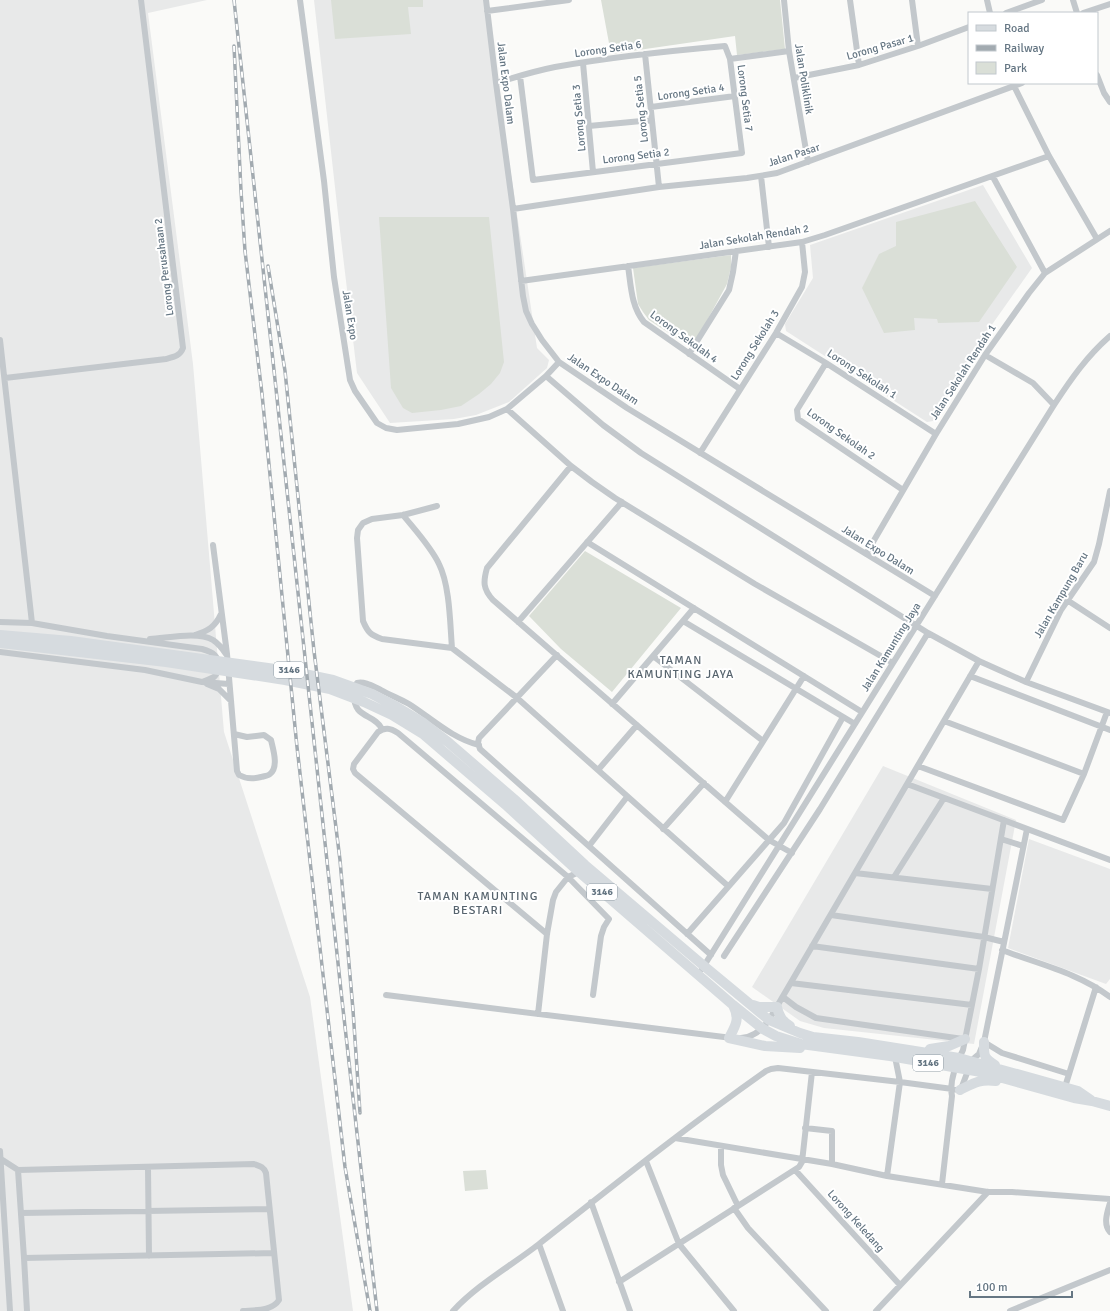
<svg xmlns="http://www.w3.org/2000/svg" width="1110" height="1311" font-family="Signika,sans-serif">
	<rect width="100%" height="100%" fill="#fafaf8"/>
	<path fill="#e8e9e9" d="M0,0H207L148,13L193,364L224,732L310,997L353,1311H0Z
		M314,0H485L537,348L549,360L547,368L509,402L476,415L454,419L390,423L357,373L338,214Z
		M983,185L1032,268L979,343L933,421L927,422L786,331L785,324L813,278L810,245Z
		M883,766L1016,820L974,1044L824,1028L800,1021L752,987Z
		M1029,839L1110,869V979L1106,984L1008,948Z"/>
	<path fill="#dadfd7" d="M331,0H423V7H408L411,34L335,39Z
		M601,0H780L785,49L737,55L735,36L611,54Z
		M975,201L1017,267L979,322L938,323L937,319L914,318L915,330L884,333L862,288L879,254L896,246V222Z
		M379,217H489L504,362L500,373L491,384L479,394L461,406L441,410L412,413L403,408L391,388Z
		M731,255V267L727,284L692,348L649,320L643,312L638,304L633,268Z
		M585,551L681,608L612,692L561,649L529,616Z
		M486,1170L488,1189L465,1191L463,1171Z"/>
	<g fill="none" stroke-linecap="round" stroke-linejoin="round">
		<path stroke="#c3c8cc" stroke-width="6" d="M300,0L324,181L334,277L350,380L355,391L377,423L386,428L397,430L458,424L489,417L507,409L546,376L559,362
			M486,0L496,83L513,209L523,296L526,311L532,324L542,340L559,362L627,408L935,596
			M784,0L789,51L808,162
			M850,0L859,65
			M912,0L918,46
			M987,0L990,13
			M1073,0L1077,13
			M487,11L569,0
			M1006,13L1042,0
			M1083,13L1110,4
			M645,54L659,187
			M730,59L789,51
			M583,63L593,172
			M1097,75L1104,93L1110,102
			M794,78L859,65L918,46L969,27
			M496,83C515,77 535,71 555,67C611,57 668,51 725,46L730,59L742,153L533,180L520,76
			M1014,86L1049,156L1097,239
			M651,107L735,96
			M589,126L652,120
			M761,176L769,247
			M993,177L1045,273
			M513,209L659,187L747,178L777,173L1022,83
			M628,266C631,286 631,306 644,322L740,389
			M521,281L802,242L825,235L1049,156
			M776,333L826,363L936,434
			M0,340L32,623
			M689,354L729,290L733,272L736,251
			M985,355L1033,383L1054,405
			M826,363L797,410L798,419L903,490
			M546,376L603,425L641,453L928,633L979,661L1026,682L1110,713
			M5,378L166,359C174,357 180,356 183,348L141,0
			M507,409L571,466L592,482L615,498L755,584L893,663
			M700,453L776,333L802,287L805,272L802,242
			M571,466L487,568C483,582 483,589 493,600L769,840L792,853
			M437,506L403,515L372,519L363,523L358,530L357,538L363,621C368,633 371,635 382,639L452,648
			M403,515C415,530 431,547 439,564C450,586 450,624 452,648L516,697L728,886
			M587,542L862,712
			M213,545L227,654L237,771L239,775C246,779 253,779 261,777C264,776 268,776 270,774C279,767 273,749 271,740L264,735L247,737L234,734
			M866,554L936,434L985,355L1029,293L1045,273L1110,231
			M1067,600L1110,628
			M683,621L855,724
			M0,622L32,623L107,636L202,649C213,652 220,656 218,669C217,672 217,675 214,677C210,679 205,681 202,682
			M518,622L622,502
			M195,635C208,631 215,627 221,614
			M150,639C168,638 198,631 213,640C219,644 222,648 226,654
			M0,652L145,670L202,682L229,684
			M557,655L479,738L478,743L480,749L711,955
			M653,656L763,741
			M970,676L1110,730
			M1026,682L1061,610L1094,562L1099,544L1110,491
			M207,684L219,689L231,701
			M612,704L694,608
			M944,721L1084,774
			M382,729C374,713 353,719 354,694C355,690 354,686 357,683C365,681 374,687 381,690C390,695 400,699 409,704C431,718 453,739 479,745
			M918,766L1063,820L1084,774L1107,712
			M598,770L637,725
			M907,784L1110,860
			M725,802L804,676
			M663,829L704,783
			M1001,839L1023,846
			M589,846L627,797
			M855,873L992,889
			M894,877L944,798
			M831,915L984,937L1004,942
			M547,934L355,773L353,769L354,764L378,732C385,727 390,728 398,733L568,877L609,919L604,927L601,936L593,995
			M687,934L784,823L843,717
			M812,946L979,969
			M1002,950C1038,964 1079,973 1110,997
			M724,956L820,809L928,633
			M702,969L1054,405C1071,379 1087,356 1110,336
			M791,983L972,1005
			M386,995L732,1038
			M783,997L796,1007L816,1018L963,1039
			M538,1014L547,934L553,900L556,892L568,877L579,872
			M741,1038C754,1037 762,1030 769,1020L979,661
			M984,1042L1002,1053L1069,1074
			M1065,1087L1096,987
			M961,1089L972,1060L979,1054L984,1042L1027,829
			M805,1128L832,1131V1164
			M675,1138L832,1164L887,1176L988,1192H1012L1110,1199
			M721,1147V1165L723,1175L738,1206
			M0,1151L10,1311
			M1,1159L18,1170L254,1164C260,1166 264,1167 266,1173L279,1300C272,1311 256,1310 243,1311
			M646,1161L679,1244L734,1311
			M148,1168L149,1256
			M18,1170L24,1258L27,1311
			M796,1171L900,1285
			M887,1176L900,1082L895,1057
			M942,1184L952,1096C949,1082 956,1064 963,1050L979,969L1004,820
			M591,1202L630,1311
			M1110,1203C1107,1213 1103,1224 1110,1232
			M734,1208L748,1228L826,1311
			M21,1213L269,1209
			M539,1244L563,1311
			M24,1258L274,1253
			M619,1282L799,1167L802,1162L812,1072
			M453,1311C478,1284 511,1266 539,1244C614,1185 688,1126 766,1071L771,1069L778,1068L900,1082L960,1090
			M876,1311L988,1192
			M1010,1311L1110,1270"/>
		<path stroke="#d6dbdf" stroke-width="10" d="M0,635L71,641L290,671L333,680L372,694L397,707L422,722L448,742L514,799L585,865L704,966L769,1020L800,1033L813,1037L858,1042L959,1058L1078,1091L1091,1100
			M0,643L166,662L285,680L330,689L364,702L392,715L423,734L507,806L579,872L733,1005L763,1029L776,1036L801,1044L890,1056L981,1072L1074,1098L1092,1101L1110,1106
			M733,1005C740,1019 736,1025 729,1038L765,1046L800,1048
			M753,1005L759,1007H777C779,1016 782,1021 790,1026
			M984,1042C984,1055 983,1058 995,1065
			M930,1049L949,1046L965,1039
			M960,1090C974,1083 979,1079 996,1081"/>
		<defs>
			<path id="rail" d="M234,0L342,1000L377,1311
				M234,46L241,191L245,251L262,394L297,747L345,1167L370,1311
				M268,266L285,371L314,651L340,860L353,1010L360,1113"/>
		</defs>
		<use href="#rail" stroke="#a2aab0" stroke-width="3.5"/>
		<use href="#rail" stroke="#fff" stroke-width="2" stroke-dasharray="6" stroke-linecap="butt"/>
	</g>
	<g text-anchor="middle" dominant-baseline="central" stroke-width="4" stroke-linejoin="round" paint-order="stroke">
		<g fill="#fff" stroke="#939fa8" stroke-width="1">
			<rect x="274" y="662" width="30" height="16" rx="3"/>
			<rect x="587" y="884" width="30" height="16" rx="3"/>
			<rect x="913" y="1055" width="30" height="16" rx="3"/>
		</g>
		<g font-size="10" font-weight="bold" fill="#657683">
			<text x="289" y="670">3146</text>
			<text x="602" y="892">3146</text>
			<text x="928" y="1063">3146</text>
		</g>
		<g font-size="11" fill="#657683" stroke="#fff">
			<text transform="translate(880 47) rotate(-16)">Lorong Pasar 1</text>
			<text transform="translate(608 49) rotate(-8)">Lorong Setia 6</text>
			<text transform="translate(804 79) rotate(81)">Jalan Poliklinik</text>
			<text transform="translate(506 83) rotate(83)">Jalan Expo Dalam</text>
			<text transform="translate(691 92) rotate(-8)">Lorong Setia 4</text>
			<text transform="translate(745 98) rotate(83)">Lorong Setia 7</text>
			<text transform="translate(641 109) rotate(-96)">Lorong Setia 5</text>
			<text transform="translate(579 118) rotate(-95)">Lorong Setia 3</text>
			<text transform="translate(794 155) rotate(-18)">Jalan Pasar</text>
			<text transform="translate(636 156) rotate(-7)">Lorong Setia 2</text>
			<text transform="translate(754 237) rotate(-9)">Jalan Sekolah Rendah 2</text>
			<text transform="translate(164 267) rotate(-97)">Lorong Perusahaan 2</text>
			<text transform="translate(350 315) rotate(81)">Jalan Expo</text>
			<text transform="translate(684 337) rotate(36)">Lorong Sekolah 4</text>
			<text transform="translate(755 345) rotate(-58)">Lorong Sekolah 3</text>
			<text transform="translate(963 372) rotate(-57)">Jalan Sekolah Rendah 1</text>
			<text transform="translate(862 374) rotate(33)">Lorong Sekolah 1</text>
			<text transform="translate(603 379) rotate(34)">Jalan Expo Dalam</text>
			<text transform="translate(841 434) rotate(35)">Lorong Sekolah 2</text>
			<text transform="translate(878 550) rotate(32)">Jalan Expo Dalam</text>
			<text transform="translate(1061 595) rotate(-60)">Jalan Kampung Baru</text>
			<text transform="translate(891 647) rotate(-58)">Jalan Kamunting Jaya</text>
			<text transform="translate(856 1221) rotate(48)">Lorong Keledang</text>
		</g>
		<g font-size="12" letter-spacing="1" fill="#57646e" stroke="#fff">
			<text x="681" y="660">TAMAN<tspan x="681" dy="14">KAMUNTING JAYA</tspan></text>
			<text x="478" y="896">TAMAN KAMUNTING<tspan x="478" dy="14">BESTARI</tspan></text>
		</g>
	</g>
	<rect x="968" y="12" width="130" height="72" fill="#ffffff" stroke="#c1c8cd"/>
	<rect x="976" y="25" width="20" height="6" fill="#d6dbdf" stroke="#c1c8cd"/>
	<text x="1004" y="32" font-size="12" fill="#657683">Road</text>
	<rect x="976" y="45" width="20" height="6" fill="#a2aab0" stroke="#c1c8cd"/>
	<text x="1004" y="52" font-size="12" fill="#657683">Railway</text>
	<rect x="976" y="62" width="20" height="12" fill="#dadfd7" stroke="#c1c8cd"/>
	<text x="1004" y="72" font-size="12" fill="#657683">Park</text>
	<path d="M970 1291v6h102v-6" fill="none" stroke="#657683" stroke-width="2"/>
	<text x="976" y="1291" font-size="12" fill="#657683" stroke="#ffffff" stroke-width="3" paint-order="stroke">100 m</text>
</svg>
